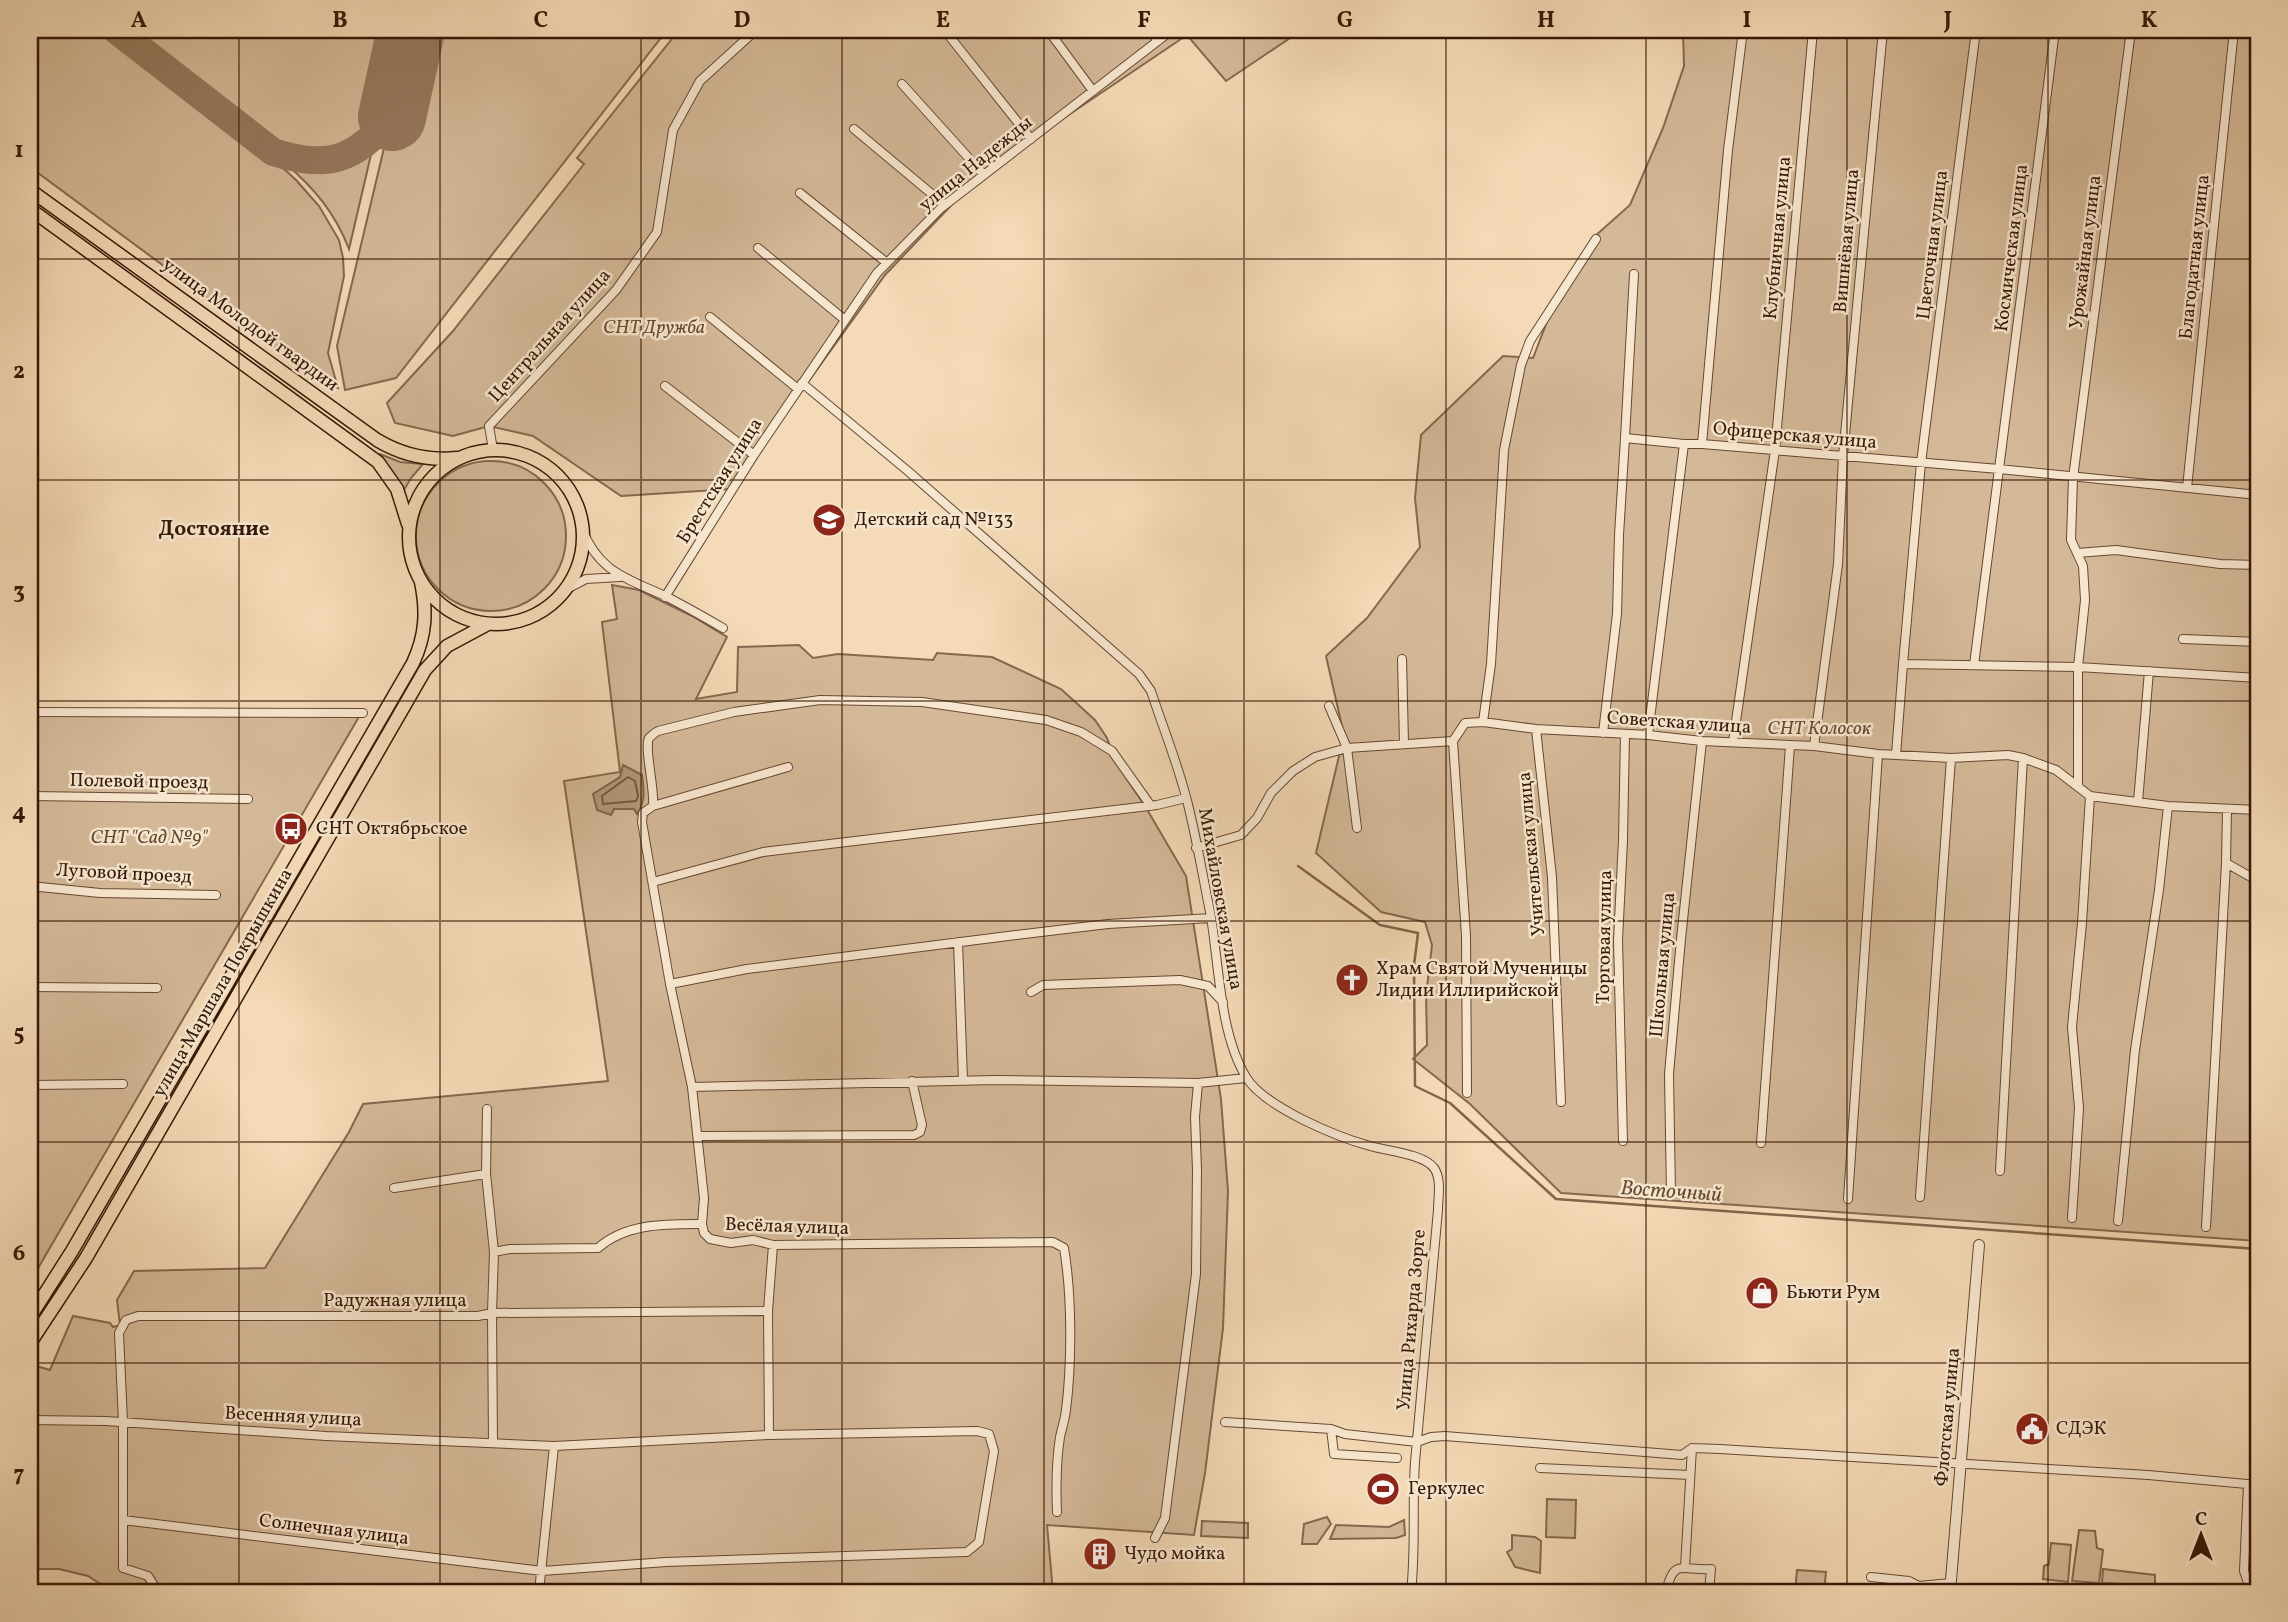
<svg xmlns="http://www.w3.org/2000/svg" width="2288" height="1622" font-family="Vollkorn,serif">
	<rect width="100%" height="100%" fill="#f4dab6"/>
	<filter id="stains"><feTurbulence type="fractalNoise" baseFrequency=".00286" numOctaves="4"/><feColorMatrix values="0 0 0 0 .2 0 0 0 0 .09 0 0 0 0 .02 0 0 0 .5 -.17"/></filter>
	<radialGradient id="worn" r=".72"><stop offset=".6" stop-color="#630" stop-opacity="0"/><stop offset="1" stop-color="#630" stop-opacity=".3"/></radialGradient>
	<path fill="#d4b998" stroke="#85684e" stroke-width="2" d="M30,30H102L268,154L296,180L319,206L339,240L343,258L344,276L328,353L338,388L322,383L30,167Z
		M129,30H400C394,56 385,120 366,138C356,148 342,154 328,157C309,160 292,155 276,145Z
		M412,30H667L396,378L345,390L337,346Z
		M679,30H1302L1226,81L1187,35L981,174L885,275L731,489L621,496L533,436L489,426L453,436L395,423L387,403L453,331L584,164L577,158Z
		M1683,30H2258V1241L1561,1193L1470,1104L1413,1059L1427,1045L1426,995L1432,945L1425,922L1381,912L1316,853L1344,735L1326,656L1367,618L1420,547L1415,498L1421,435L1503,356L1533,358L1560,288L1594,237L1630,205L1663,128L1684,66Z
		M373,146L349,249C335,213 315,189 286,164C325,172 340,170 373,146Z
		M380,454L400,462L423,464L411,478L401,495L377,457Z
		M416 536a75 75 0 1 1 150 0a75 75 0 1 1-150 0Z
		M612,585L639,590L692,616L727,637L696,699L737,692L738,647L799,645L813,658L838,654L933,660L937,653L992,657L1061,689L1095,720L1107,738L1116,763L1145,806L1186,876L1221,1099L1228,1191L1223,1328L1205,1473L1194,1535L1047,1525L1053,1592H210L191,1591L193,1586H176L172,1591L150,1587H105L88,1576L59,1569H30V1376L36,1366L50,1370L73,1316L110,1323L113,1327L120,1325L117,1300L134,1271L265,1268L349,1132L363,1104L608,1081L564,781L620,772L602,622L617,619Z
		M30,712L360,715L30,1282Z
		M1547,1499L1576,1500L1575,1538L1546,1537Z
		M1327,1517L1331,1524L1317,1544H1302L1304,1524Z
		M1404,1520L1405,1535L1396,1538L1330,1539L1336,1525L1389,1527Z
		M1202,1521L1248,1523V1538L1201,1536Z
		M2079,1530L2095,1531L2097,1548L2103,1550L2099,1583L2072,1581Z
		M1512,1535L1535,1537L1541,1541L1540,1573L1515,1567L1507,1552L1512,1549Z
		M2051,1543L2071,1545L2068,1582L2043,1579L2044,1566L2049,1564Z
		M2103,1569L2155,1575V1586L2102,1583Z
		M1797,1570L1826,1572L1824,1592H1795Z"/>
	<path fill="#b39879" stroke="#81644a" stroke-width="2" d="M623,765L642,775C644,791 646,800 637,814L634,809H614L611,815L597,810L593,794L620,777Z"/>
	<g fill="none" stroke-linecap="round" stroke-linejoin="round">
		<path stroke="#74583e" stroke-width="2" d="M628,777L635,781L638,796L636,801L603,804L602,796Z"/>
		<path stroke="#81644a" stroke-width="2.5" d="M1298,866L1380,925L1418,933L1414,965L1415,1086L1450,1103L1556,1199L2258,1249"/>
		<path stroke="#95785d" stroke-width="28" d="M116,30L273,152C328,170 354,160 392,117"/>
		<path stroke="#95785d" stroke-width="68" d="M392,117L411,30"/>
		<defs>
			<path id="minor" d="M1048,30L1093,91
				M1150,30L1158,41
				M1743,30L1728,150L1702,444L1999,469L2258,495
				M946,32L1031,139
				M902,84L984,175
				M854,129L945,205
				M800,193L887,263
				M758,248L845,320
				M710,317L798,389
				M802,383L909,472L1139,674L1151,691C1164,731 1181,771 1190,813C1198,847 1204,882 1211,917C1219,966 1220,1034 1246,1077C1264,1107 1337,1137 1370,1146C1387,1151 1424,1154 1434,1168C1442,1179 1438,1198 1438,1210L1415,1462C1412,1505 1416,1549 1411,1592
				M665,386L754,455
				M1625,438L1634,274
				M493,450L489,426L616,290L657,232L673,130L700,81L756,30
				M2187,488L2234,30
				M582,529C599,572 626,578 665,596C685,606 704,617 723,628
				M2077,553L2116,550L2220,564L2258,565
				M565,590L586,579L620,577
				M665,597L754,455L877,273L941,208L1172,30
				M2183,639L2258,642
				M1402,659L1404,743
				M1903,664L2078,667L2258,678
				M1974,665L2055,30
				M1329,706L1347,748L1357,828
				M30,712L363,713
				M1483,722L1491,664L1504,450L1521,365L1530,341L1596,239
				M1536,729L1552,877L1561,1102
				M1603,733L1617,614L1619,535L1625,438L1684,444
				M1648,735L1684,444H1702
				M1453,741L1466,936L1467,1093
				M1733,742L1775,450L1813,30
				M1814,746L1838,564L1843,456L1883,30
				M1896,755L1903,664L1921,463L1976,30
				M2078,785V667L2085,600L2083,566L2071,540L2073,478L2131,30
				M30,796L248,799
				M2138,802L2149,671
				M653,806L788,767
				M1196,848L1241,835L1257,818L1271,793L1293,771L1315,757L1347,748L1453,741L1465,723L1483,722L1536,729L1648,735L1702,741L1814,746L1878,754L1951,758L2008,755L2023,758L2056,770L2090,796L2168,806L2258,810
				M2226,863L2258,881
				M653,882L763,852L1157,805L1186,798
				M30,886L100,893L216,895
				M958,942L963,1080
				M670,984L747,969L1016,935L1108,924L1211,918
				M30,987L157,988
				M1031,992L1043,985L1180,980L1208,986L1223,1002
				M30,1085L123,1084
				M692,1087L994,1080L1198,1083L1246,1078
				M487,1109L486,1174L494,1252L492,1313L493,1443
				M699,1136L914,1135L920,1132L922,1125L912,1081
				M1623,1141L1618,940L1623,840L1625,734
				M1761,1143L1790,746
				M2000,1171L2023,758
				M394,1188L486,1174
				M1671,1194L1669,1074L1681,939L1702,741
				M1920,1197L1951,758
				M1848,1199L1878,754
				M2072,1218L2079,1108L2072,1027L2082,923L2090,796
				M2118,1221L2135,1050L2159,890L2168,806
				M2206,1227L2226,863L2227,810
				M494,1252L510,1249L598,1248C626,1223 666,1224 702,1224
				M30,1420L106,1421L326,1436L554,1446L769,1435L977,1431L989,1434L994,1451L979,1542L967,1552L666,1562L542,1571L123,1520
				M1225,1422L1331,1429L1345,1434L1417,1442L1431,1437L1445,1436L1682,1455L1692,1448L1720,1449L2148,1475L2258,1485
				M1331,1429L1334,1454L1397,1458
				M769,1435L768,1311L773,1245
				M1540,1468L1690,1475
				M2248,1484L2244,1571L2251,1592
				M1057,1512C1056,1487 1056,1462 1060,1437C1062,1428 1065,1419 1066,1410C1072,1363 1072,1295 1064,1248L1053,1242L773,1245L753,1240L731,1243L710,1239L704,1233L702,1224L704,1198L692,1087L670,984L642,822L643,813L653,806C655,790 644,748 649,738C650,737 657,731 658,731L734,712L820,700L922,702L1046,720L1081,732L1112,751L1151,806
				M1155,1538L1165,1518L1196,1274L1197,1170L1195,1117L1198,1083
				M1685,1567L1692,1448
				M1871,1577L1909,1581L1908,1592
				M1909,1581L1919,1586L1951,1583
				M158,1592L148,1576L123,1568V1422L119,1333L126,1320L138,1316H478L492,1313L768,1311
				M539,1592L554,1446
				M1666,1592C1674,1557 1682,1571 1711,1569L1709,1592"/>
			<path id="tertiary" d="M1950,1592L1979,1245"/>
			<path id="primary" d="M30,190L377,440C402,455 428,461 457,458
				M30,209L378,462L397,489L408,524
				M409 537a87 87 0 1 1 174 0a87 87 0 1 1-174 0Z
				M30,1317L72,1251L413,663C426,635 427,611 421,582
				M30,1343L86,1258L425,670L447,646L488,624"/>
		</defs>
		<use href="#minor" stroke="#664830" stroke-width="10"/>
		<use href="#tertiary" stroke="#664830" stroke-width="12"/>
		<use href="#primary" stroke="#361704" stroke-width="15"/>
		<use href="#minor" stroke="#f8e7d0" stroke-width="8"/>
		<use href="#tertiary" stroke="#f8e7d0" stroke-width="10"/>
		<use href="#primary" stroke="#f4dab6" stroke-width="12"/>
	</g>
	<path fill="none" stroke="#361704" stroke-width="2" stroke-opacity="0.55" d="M239,30V1592M440,30V1592M641,30V1592M842,30V1592M1044,30V1592M1244,30V1592M1446,30V1592M1646,30V1592M1847,30V1592M2048,30V1592M30,259H2258M30,480H2258M30,701H2258M30,921H2258M30,1142H2258M30,1363H2258"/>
	<defs>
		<symbol id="school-disc" viewBox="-11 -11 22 22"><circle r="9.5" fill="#8f2418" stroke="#f8e7d0"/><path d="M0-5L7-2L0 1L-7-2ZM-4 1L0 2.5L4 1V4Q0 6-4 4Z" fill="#fff"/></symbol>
		<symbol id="bus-disc" viewBox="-11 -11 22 22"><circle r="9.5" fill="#8f2418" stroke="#f8e7d0"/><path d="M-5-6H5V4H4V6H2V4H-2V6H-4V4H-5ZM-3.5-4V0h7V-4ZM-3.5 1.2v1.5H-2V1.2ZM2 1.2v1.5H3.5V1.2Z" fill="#fff"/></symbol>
		<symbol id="church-disc" viewBox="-11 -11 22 22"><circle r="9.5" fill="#8f2418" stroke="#f8e7d0"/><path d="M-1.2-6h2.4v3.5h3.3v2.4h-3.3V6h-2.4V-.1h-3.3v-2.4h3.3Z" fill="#fff"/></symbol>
		<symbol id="shop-disc" viewBox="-11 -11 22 22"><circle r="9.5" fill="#8f2418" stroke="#f8e7d0"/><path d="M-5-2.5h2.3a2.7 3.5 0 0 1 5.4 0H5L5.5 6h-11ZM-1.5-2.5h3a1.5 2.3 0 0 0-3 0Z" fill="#fff"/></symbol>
		<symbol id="civic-disc" viewBox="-11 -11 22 22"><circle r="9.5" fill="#8f2418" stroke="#f8e7d0"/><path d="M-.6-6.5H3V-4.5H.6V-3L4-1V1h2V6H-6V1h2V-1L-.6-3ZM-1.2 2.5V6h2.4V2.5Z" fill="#fff"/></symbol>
		<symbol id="stadium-disc" viewBox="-11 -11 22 22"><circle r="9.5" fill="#8f2418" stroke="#f8e7d0"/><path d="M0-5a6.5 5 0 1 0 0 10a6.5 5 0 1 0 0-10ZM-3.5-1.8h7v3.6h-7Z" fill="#fff"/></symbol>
		<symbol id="building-disc" viewBox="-11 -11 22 22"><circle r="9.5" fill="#8f2418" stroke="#f8e7d0"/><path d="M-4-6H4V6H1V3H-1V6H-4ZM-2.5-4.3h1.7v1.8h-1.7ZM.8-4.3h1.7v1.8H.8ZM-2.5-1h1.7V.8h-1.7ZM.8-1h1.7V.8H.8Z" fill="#fff"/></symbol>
	</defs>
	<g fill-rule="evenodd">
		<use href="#school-disc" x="810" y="501" width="38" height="38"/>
		<use href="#bus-disc" x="272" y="810" width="38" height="38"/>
		<use href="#church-disc" x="1333" y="961" width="38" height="38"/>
		<use href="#shop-disc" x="1743" y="1274" width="38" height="38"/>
		<use href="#civic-disc" x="2013" y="1410" width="38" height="38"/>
		<use href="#stadium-disc" x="1364" y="1470" width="38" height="38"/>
		<use href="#building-disc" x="1081" y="1535" width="38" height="38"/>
	</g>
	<g text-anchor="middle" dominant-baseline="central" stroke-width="5" stroke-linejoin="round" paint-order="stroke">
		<g font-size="19" fill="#361704" stroke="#f8e7d0">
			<text transform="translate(976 164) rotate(-39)">улица Надежды</text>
			<text transform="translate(1778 238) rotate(-85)">Клубничная улица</text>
			<text transform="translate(1847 241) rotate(-85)">Вишнёвая улица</text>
			<text transform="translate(1933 245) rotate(-83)">Цветочная улица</text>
			<text transform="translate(2012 248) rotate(-83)">Космическая улица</text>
			<text transform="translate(2086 252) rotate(-83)">Урожайная улица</text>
			<text transform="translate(2195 257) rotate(-84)">Благодатная улица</text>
			<text transform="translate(250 325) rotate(36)">улица Молодой гвардии</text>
			<text transform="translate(550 336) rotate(-48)">Центральная улица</text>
			<text transform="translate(1795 436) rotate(5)">Офицерская улица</text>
			<text transform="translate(720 481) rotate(-58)">Брестская улица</text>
			<text transform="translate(1679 723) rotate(4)">Советская улица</text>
			<text transform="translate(139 782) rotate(1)">Полевой проезд</text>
			<text transform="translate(1532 854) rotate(-95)">Учительская улица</text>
			<text transform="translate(124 874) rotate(3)">Луговой проезд</text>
			<text transform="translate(1220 899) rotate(80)">Михайловская улица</text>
			<text transform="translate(1605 937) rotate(-89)">Торговая улица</text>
			<text transform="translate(1663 965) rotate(-85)">Школьная улица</text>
			<text transform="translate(223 983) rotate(-60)">улица Маршала Покрышкина</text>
			<text transform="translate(787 1227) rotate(2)">Весёлая улица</text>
			<text x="395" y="1301">Радужная улица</text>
			<text transform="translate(1412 1320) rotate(-85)">Улица Рихарда Зорге</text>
			<text transform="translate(293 1417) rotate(3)">Весенняя улица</text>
			<text transform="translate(1948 1417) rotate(-85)">Флотская улица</text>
			<text transform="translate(334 1530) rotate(7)">Солнечная улица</text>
		</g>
		<g font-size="19" font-style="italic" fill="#654830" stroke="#f8e7d0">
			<text x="654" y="328">СНТ Дружба</text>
			<text x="1819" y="729">СНТ Колосок</text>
			<text x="149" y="838">СНТ "Сад №9"</text>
		</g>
		<g font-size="19" fill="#361704" stroke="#f8e7d0" text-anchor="start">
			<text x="854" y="520">Детский сад №133</text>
			<text x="316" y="829">СНТ Октябрьское</text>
			<text x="1376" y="969">Храм Святой Мученицы<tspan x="1376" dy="22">Лидии Иллирийской</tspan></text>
			<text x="1786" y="1293">Бьюти Рум</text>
			<text x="2056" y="1429">СДЭК</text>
			<text x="1408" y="1489">Геркулес</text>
			<text x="1124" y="1554">Чудо мойка</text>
		</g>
		<g font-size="21" font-weight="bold" fill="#361704" stroke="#f8e7d0">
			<text x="214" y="529">Достояние</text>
		</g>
		<g font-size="21" font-style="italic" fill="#684b33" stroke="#f8e7d0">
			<text transform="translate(1671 1192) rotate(4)">Восточный</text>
		</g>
	</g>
	<rect width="2288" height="1622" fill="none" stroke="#f4dab6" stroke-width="77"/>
	<g transform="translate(2201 1535)" stroke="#f8e7d0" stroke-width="5" paint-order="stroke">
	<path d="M0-5L12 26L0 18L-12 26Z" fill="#361704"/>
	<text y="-10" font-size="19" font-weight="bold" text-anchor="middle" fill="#361704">С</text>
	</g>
	<rect x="38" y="38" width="2212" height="1546" fill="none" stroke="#361704" stroke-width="2.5"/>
	<g font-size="23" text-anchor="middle" font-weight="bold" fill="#361704">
		<text x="139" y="27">A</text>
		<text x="340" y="27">B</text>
		<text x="541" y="27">C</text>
		<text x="742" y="27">D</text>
		<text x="943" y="27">E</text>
		<text x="1144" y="27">F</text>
		<text x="1345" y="27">G</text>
		<text x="1546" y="27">H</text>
		<text x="1747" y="27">I</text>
		<text x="1948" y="27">J</text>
		<text x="2149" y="27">K</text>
		<text x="19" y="157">1</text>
		<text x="19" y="378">2</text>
		<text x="19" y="598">3</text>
		<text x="19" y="819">4</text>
		<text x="19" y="1040">5</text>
		<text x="19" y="1260">6</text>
		<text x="19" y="1481">7</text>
	</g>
	<rect width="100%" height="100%" filter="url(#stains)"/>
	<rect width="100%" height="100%" fill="url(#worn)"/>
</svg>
